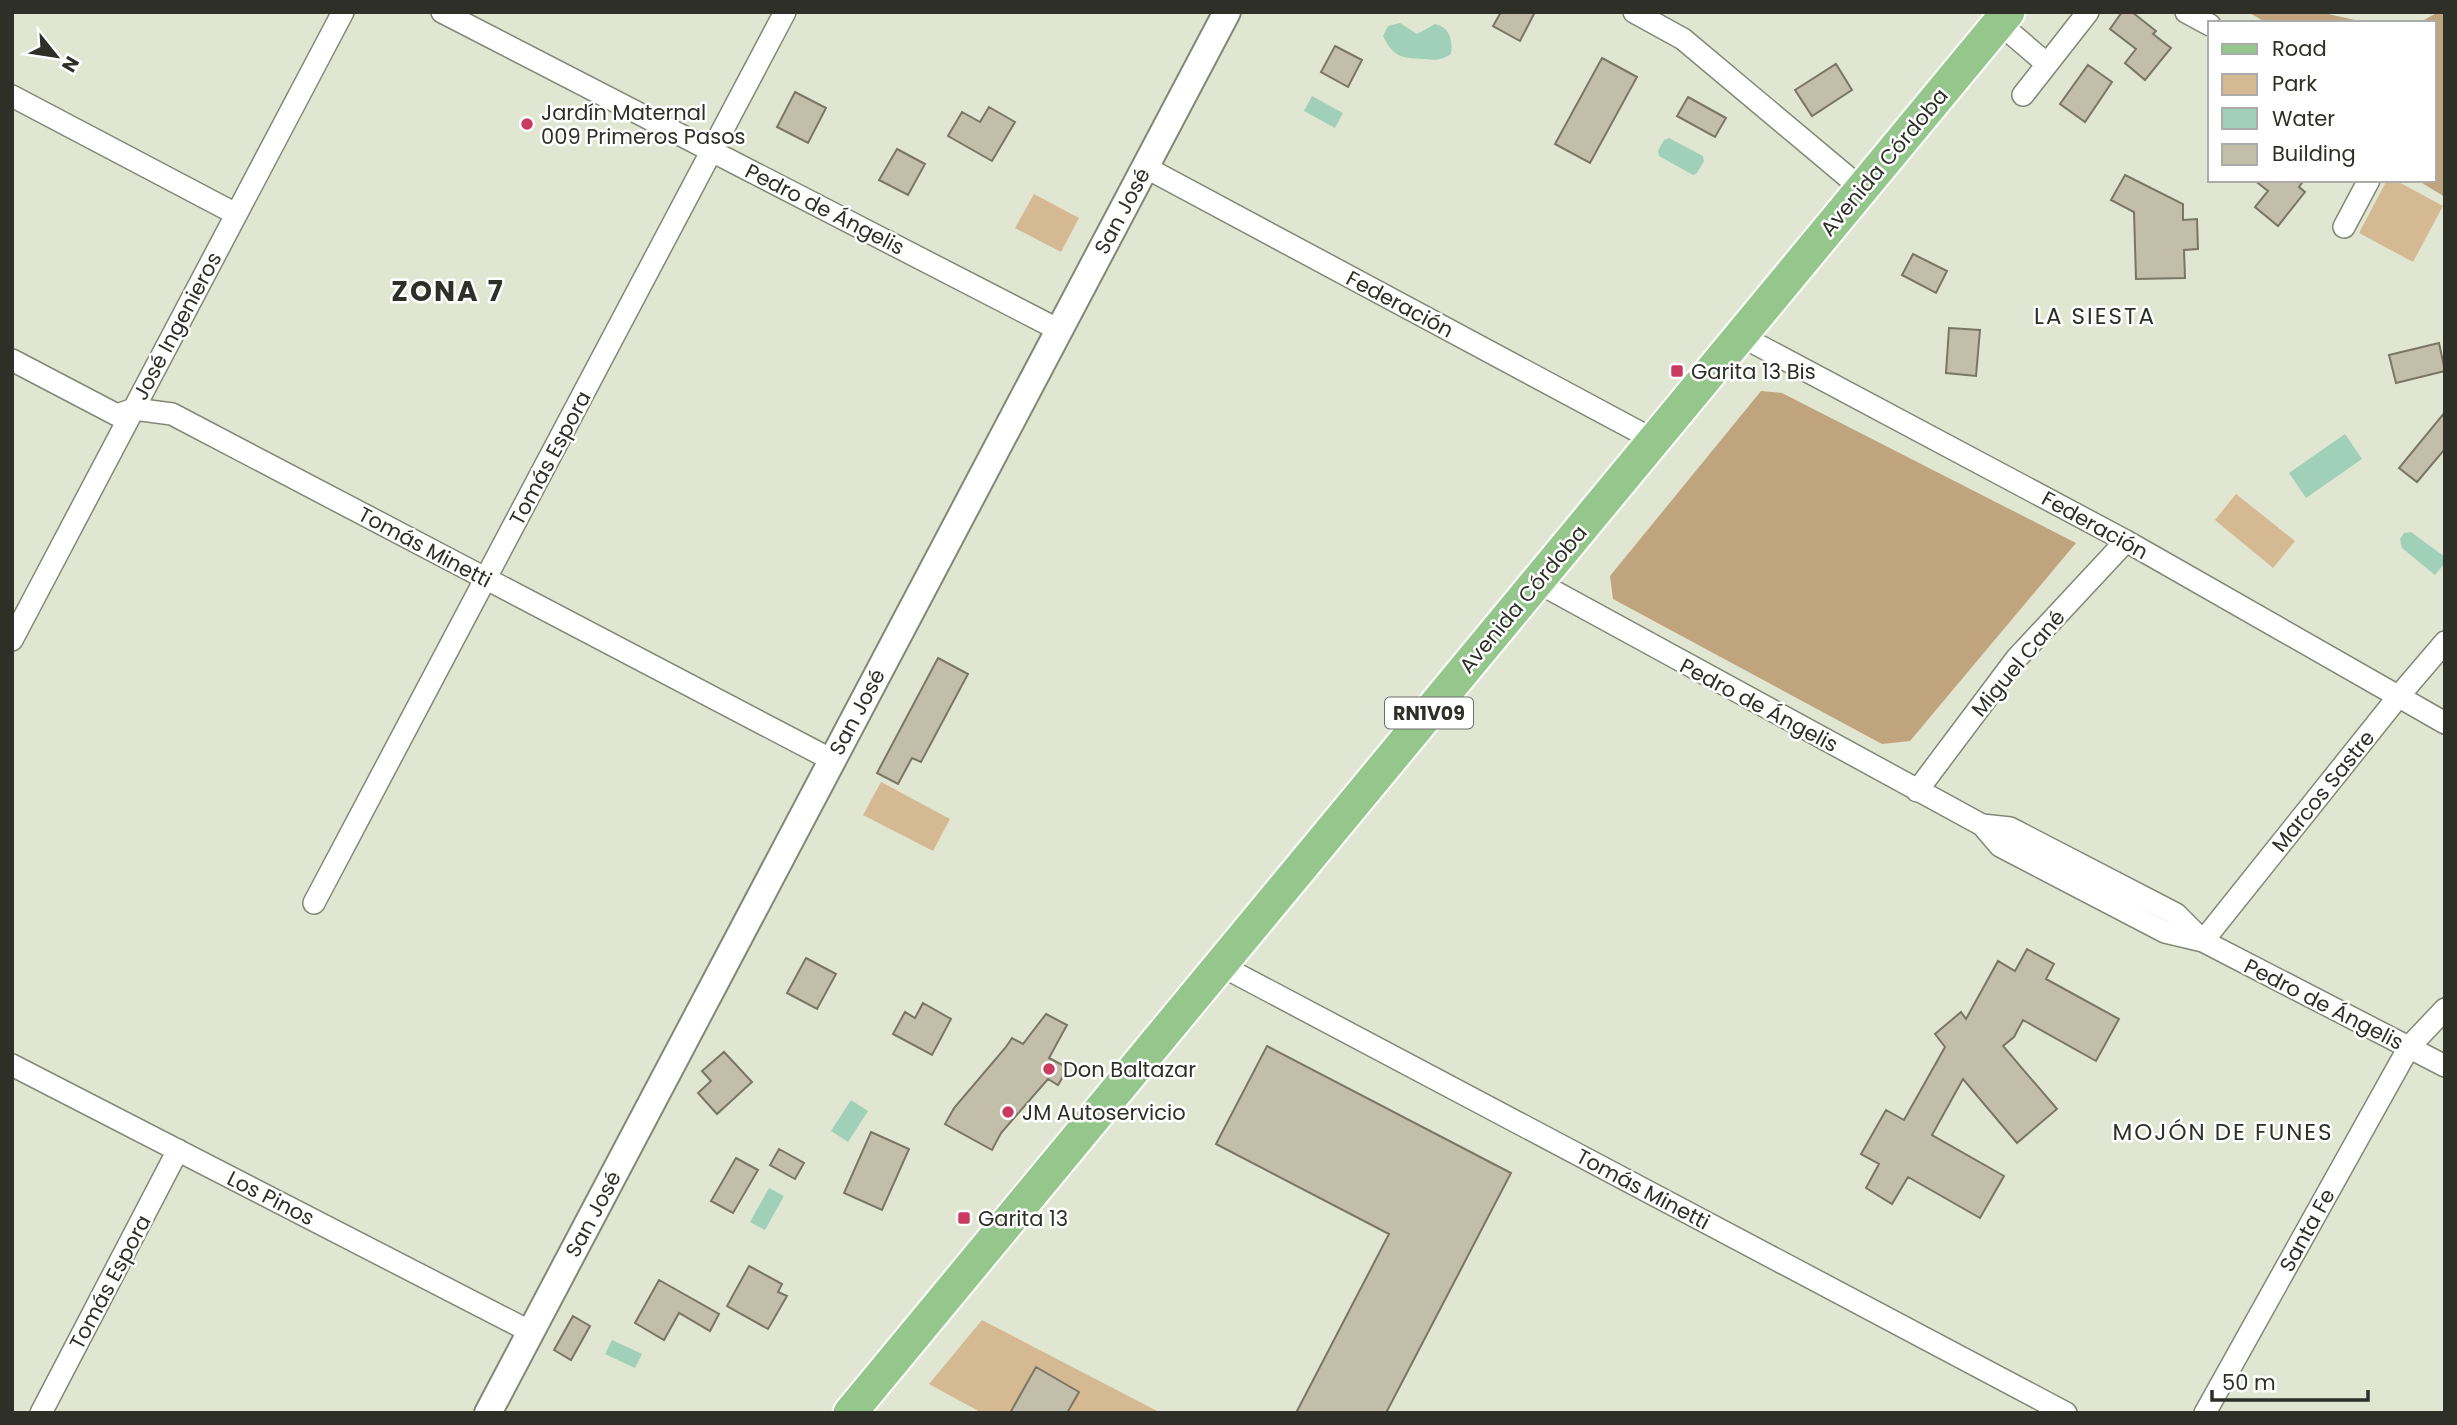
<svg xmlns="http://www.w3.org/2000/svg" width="2457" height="1425" font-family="Poppins,sans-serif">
	<rect width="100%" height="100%" fill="#e1e6d2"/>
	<path fill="#d5b993" d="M2387,180H2395L2443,206L2413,262L2359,233Z
		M1034,194L1079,218L1061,252L1015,228Z
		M2236,494L2295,541L2273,568L2215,520Z
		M881,782L950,819L933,851L863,815Z
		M982,1320L1161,1413H982L929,1384Z"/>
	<path fill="#c0a47d" d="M2248,12H2319L2369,23H2267Z
		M2438,12H2445V197L2417,180H2434V23H2419Z
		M1761,391L1782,393L2076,543L1910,741L1882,744L1613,599L1610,576Z"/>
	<path fill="#a0d1b8" d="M1400,23L1417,34L1435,24C1450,27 1453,41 1451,54C1440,61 1436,60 1424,59C1402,58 1394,58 1383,36L1388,26Z
		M1312,96L1343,113L1335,128L1304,111Z
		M1669,138L1703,156L1704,161L1697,173L1693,175L1659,156L1658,151L1664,140Z
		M2345,434L2362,459L2306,498L2289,473Z
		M2411,532L2445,557V563L2435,575L2402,548L2400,539L2404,533Z
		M851,1100L868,1111L848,1142L831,1131Z
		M769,1188L784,1196L765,1230L750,1222Z
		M612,1340L642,1354L635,1368L605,1354Z"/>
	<path fill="#c2beaa" stroke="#7a7664" stroke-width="2" d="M1501,12H1535L1520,41L1493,26Z
		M2122,12H2132L2156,31L2153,34L2171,48L2145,80L2125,63L2136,49L2110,29Z
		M1335,46L1362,60L1348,87L1321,72Z
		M1602,58L1637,77L1590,163L1555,144Z
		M1836,64L1852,90L1812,116L1795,90Z
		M2088,65L2112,82L2085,122L2060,104Z
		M795,92L826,108L808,143L777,127Z
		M1688,97L1726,118L1715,137L1677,116Z
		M989,107L1015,122L992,161L948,136L962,112L980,122Z
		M897,149L925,164L908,195L879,180Z
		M2125,175L2183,204V220L2197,219L2198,249L2184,250L2185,278L2136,279L2134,212L2111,200Z
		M2254,180H2304L2299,187L2305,192L2278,226L2255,207L2268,191Z
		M1913,254L1947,271L1936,293L1902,275Z
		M1949,328L1980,330L1976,376L1946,373Z
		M2439,343L2445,371L2396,383L2389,355Z
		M2445,412V449L2417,482L2399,468Z
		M938,658L968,674L921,762L912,758L898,784L877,773Z
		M2027,949L2054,964L2046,979L2119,1019L2096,1061L2023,1020L2014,1037L2003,1046L2057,1109L2017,1143L1963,1079L1932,1135L2004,1176L1980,1218L1908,1177L1892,1204L1866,1188L1879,1164L1861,1154L1886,1110L1904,1120L1945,1047L1935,1034L1961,1012L1966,1019L1998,961L2015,971Z
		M806,958L836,974L817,1009L787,993Z
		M923,1003L951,1019L932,1055L893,1034L905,1012L915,1018Z
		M1046,1014L1067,1025L1049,1058L1068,1068L1058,1085L1048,1079L1001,1133L992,1150L945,1124L954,1108L1006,1047L1012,1038L1023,1044Z
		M1267,1046L1511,1173L1386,1413H1296L1389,1234L1216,1144Z
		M724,1052L752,1082L717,1114L698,1093L711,1081L702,1071Z
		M871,1132L909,1149L882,1210L844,1193Z
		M779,1149L804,1163L795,1179L770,1165Z
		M736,1158L758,1170L733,1213L711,1201Z
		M749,1266L782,1284L778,1292L787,1296L768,1329L727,1306Z
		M659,1280L719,1314L710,1331L679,1313L664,1340L635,1323Z
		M573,1316L590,1326L571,1360L554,1350Z
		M1036,1367L1079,1392L1067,1413H1010Z"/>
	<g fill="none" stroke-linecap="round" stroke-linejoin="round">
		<defs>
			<path id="minor" d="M442,12L1059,330
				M1634,12L1683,39L1862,189
				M2186,12L2210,25
				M1999,23L2047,64
				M2023,95L2088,12
				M12,96L236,214
				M1145,167L1654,440
				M2344,227L2369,180
				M1741,336L2126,541L2445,723
				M12,360L117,415L134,409L172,414L832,760
				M1537,582L1982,825L2000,846L2165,932L2203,941L2445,1066
				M12,640L343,12
				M1917,791L2016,659L2126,541
				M1982,825L2010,828L2176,914L2203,941
				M314,903L785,12
				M2203,941L2398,697L2445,642
				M1220,965L2066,1413
				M12,1065L531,1332
				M41,1413L178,1150
				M2205,1413L2409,1047L2445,1009"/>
			<path id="tertiary" d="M488,1413L1227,12"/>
			<path id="primary" d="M850,1413L2008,12"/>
		</defs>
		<use href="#minor" stroke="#838875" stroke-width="24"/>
		<use href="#tertiary" stroke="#838875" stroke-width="30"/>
		<use href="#primary" stroke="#fff" stroke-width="37"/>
		<use href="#minor" stroke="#fff" stroke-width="21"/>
		<use href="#tertiary" stroke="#fff" stroke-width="26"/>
		<use href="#primary" stroke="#95c68c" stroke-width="33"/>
	</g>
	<g fill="#ca3b62" stroke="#fff" stroke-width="2.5">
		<circle cx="527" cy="124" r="7"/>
		<rect x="1670" y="364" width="14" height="14" rx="3.5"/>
		<circle cx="1049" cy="1069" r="7"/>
		<circle cx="1008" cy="1112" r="7"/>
		<rect x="957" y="1211" width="14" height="14" rx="3.5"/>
	</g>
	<g text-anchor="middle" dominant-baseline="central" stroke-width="5" stroke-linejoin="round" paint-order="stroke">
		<rect fill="#fff" stroke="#6d6e68" stroke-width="2" x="1385" y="697.5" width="88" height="31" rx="5"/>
		<g font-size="19" font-weight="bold" fill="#2e3028">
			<text x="1429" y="713">RN1V09</text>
		</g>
		<g font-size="21" fill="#2e3028" stroke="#fff" text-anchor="start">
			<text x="541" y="112">Jardín Maternal<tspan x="541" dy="24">009 Primeros Pasos</tspan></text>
			<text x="1691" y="371">Garita 13 Bis</text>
			<text x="1063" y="1069">Don Baltazar</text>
			<text x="1022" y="1112">JM Autoservicio</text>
			<text x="978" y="1218">Garita 13</text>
		</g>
		<g font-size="21" fill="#2e3028" stroke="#fff">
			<text transform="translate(1884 162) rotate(-50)">Avenida Córdoba</text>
			<text transform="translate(825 209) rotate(27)">Pedro de Ángelis</text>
			<text transform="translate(1122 211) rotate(-62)">San José</text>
			<text transform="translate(1400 304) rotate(28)">Federación</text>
			<text transform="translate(177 326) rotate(-62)">José Ingenieros</text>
			<text transform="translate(550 458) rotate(-62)">Tomás Espora</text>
			<text transform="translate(2095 525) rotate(29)">Federación</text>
			<text transform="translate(425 547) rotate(28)">Tomás Minetti</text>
			<text transform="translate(1523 599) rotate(-50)">Avenida Córdoba</text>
			<text transform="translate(2018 663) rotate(-50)">Miguel Cané</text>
			<text transform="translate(1759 705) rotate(28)">Pedro de Ángelis</text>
			<text transform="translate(857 712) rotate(-62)">San José</text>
			<text transform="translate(2323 791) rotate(-51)">Marcos Sastre</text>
			<text transform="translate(2324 1004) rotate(27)">Pedro de Ángelis</text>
			<text transform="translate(1643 1189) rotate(28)">Tomás Minetti</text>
			<text transform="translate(271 1198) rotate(27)">Los Pinos</text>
			<text transform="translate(593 1214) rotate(-62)">San José</text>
			<text transform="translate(2307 1230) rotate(-61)">Santa Fe</text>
			<text transform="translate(110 1282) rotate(-62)">Tomás Espora</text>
		</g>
		<g font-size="23" letter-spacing="2" fill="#2e3028" stroke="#fff">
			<text x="2095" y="316">LA SIESTA</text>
			<text x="2223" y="1132">MOJÓN DE FUNES</text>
		</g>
		<g font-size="28" font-weight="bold" letter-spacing="2" fill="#2e3028" stroke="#fff">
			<text x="448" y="291">ZONA 7</text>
		</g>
	</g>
	<rect width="2457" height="1425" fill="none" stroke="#2e3028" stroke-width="28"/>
	<rect x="2208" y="21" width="228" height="161" fill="#ffffff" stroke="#abaca9" stroke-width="2"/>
	<rect x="2222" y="44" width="35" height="10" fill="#95c68c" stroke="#abaca9" stroke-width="2"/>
	<text x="2272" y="56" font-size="21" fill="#2e3028">Road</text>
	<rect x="2222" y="74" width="35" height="21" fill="#d5b993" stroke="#abaca9" stroke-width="2"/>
	<text x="2272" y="91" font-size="21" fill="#2e3028">Park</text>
	<rect x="2222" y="108" width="35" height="21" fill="#a0d1b8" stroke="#abaca9" stroke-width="2"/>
	<text x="2272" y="126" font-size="21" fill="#2e3028">Water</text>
	<rect x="2222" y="144" width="35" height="21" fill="#c2beaa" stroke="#abaca9" stroke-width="2"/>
	<text x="2272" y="161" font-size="21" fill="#2e3028">Building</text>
	<g transform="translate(56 56) rotate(120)" stroke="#ffffff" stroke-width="5" paint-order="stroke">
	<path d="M0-5L12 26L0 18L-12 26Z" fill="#2e3028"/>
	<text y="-10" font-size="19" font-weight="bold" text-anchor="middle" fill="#2e3028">N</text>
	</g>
	<path d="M2212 1390v10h156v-10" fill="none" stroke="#2e3028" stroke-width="3.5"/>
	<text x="2222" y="1390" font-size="21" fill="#2e3028" stroke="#ffffff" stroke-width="5" paint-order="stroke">50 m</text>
</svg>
